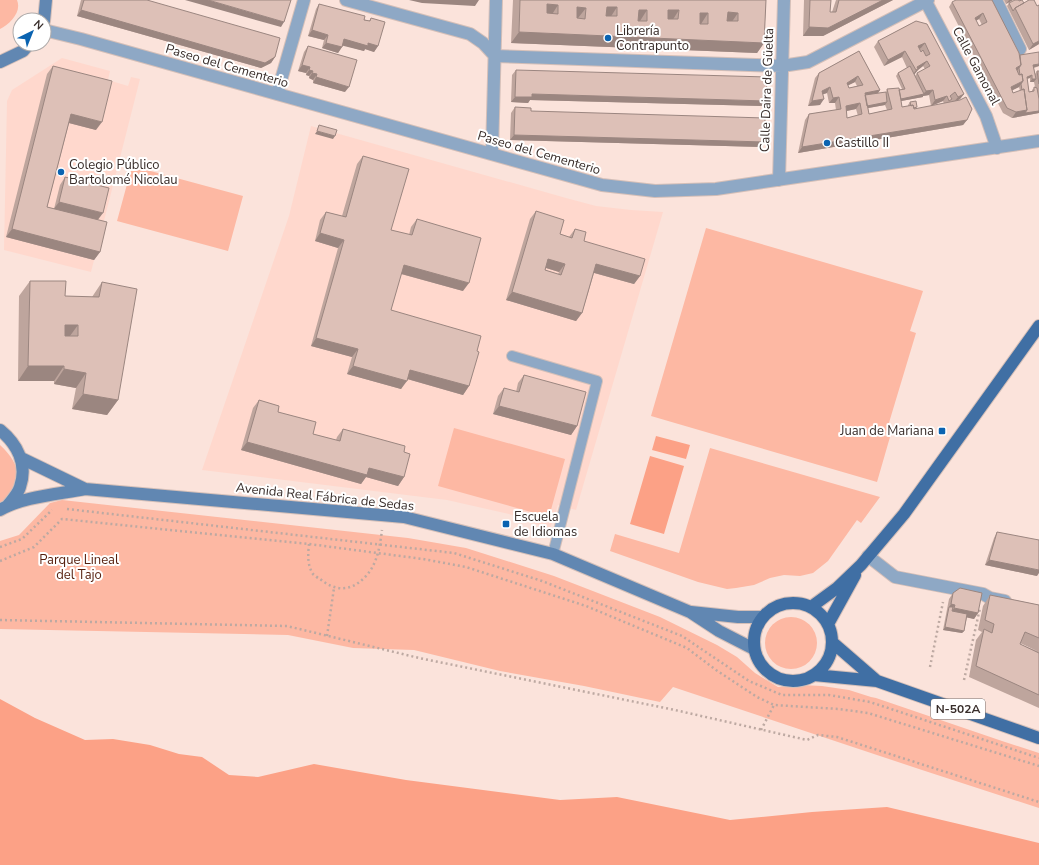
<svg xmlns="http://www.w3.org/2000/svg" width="1039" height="865" font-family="'Nunito Sans',sans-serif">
	<rect width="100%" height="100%" fill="#fbe3db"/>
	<path fill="#ffd8cd" d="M62,58L110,71L108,80L128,86L131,77L140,79L91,272L4,250L7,101L12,90Z
		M311,126L566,198L596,206L631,210L663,212L576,510L558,505L550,529L509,514L447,500L202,470L289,216Z"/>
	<path fill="#fdb8a3" d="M0,0H17C22,12 10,24 0,29Z
		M132,166L243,196L228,251L117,221Z
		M706,228L923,291L910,331L916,333L885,436L890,437L877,482L651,416Z
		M454,428L565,459L549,517L438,486Z
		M0,445C21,464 26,486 0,503Z
		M710,448L880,497L861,523L857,520L828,561L813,573L800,576L784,575L770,578L754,585L736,588L727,589L698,582L610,551L615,534L679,553Z
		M62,500L408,538L466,548L554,576L660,617L717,645L737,657L755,673L778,687L801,685L822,686L849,690L871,697L876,698L1002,741L1039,753V808L922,770L673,687L660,702L584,686L500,671L414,650L353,648L288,635L0,629V541L19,535L50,503Z
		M765 643a26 26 0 1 1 52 0a26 26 0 1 1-52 0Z"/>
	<path fill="#fca186" d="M656,436L690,445L686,459L652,450Z
		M650,456L684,466L664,534L630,524Z
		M0,699L35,718L85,740L113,739L150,745L179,754L202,757L229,775L258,777L314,764L406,780L560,800L617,797L730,820L812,812L887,807L1039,843V865H0Z"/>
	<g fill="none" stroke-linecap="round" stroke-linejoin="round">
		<defs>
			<path id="lane" d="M512,356L597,381L553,554"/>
			<path id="street" d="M346,0L470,34L483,43L495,56L782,66L808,62L928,0
				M925,0L986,116L997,148
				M996,0L1020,49
				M44,30L81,39L602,185L655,191L716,189L1039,141
				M277,94L304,0
				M492,154L496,0
				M779,180L784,0
				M868,556L895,577L983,594L990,598L1005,601"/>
			<path id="secondary" d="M44,21L46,0
				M0,62L23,51L29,44
				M0,430C17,444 28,464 20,487C18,494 12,500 8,505
				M21,458L85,489
				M0,510C21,497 60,494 85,489L404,517L553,554L690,612L719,631L754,649
				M691,612L738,617H762"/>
			<path id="primary" d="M754 642a39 39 0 1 1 78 0a39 39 0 1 1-78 0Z
				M811,607L837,588L861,565L904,514L1039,326
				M828,624L855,575
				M832,642L877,681
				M814,675L877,681L1039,738"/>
		</defs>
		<use href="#lane" stroke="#d4bfb8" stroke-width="12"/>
		<use href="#street" stroke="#d4bfb8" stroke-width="14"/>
		<use href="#secondary" stroke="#d4bfb8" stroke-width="14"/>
		<use href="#primary" stroke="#d4bfb8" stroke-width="14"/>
		<path stroke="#bda9a2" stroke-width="2.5" stroke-dasharray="2 3" stroke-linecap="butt" d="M67,509L454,553L542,581L682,636L749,681L782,695H829L870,702L1039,758
			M309,544C308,554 307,565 313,574C315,576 318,578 320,579C335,591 350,592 364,578C377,566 380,546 382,530
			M0,547L22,539L52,510
			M0,561L34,547L62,519L309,544L423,559L466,567L586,606L687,648L716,670L757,697L774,705L839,709L868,713L1039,766
			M0,620L287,626L419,658L675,710L807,740L818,735L837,737L1039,802
			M327,636L334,588
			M930,667L943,602
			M964,680L980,608
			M761,730L774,705"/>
		<use href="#lane" stroke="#8ea8c5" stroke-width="10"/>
		<use href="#street" stroke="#8ea8c5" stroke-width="12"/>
		<use href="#secondary" stroke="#6187b2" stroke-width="12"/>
		<use href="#primary" stroke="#406fa4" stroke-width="12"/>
	</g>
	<path fill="#bea59d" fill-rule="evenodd" d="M79,0H147L275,57L271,63L261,68L77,16L81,0Z
		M513,0H766L764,43L757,53L511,43Z
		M804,0H831L830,12H832L836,0H893L823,36H803Z
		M992,0L1020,55L1039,66L1034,68L1035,74L1037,71H1039V113L1012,118L1003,113L949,7L952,2ZM979,19L982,25L979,26L976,21ZM1030,78V82H1034L1035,87L1032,90V91L1029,92L1027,79ZM1019,87L1020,91L1013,93L1012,90Z
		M1004,0H1013L1006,4Z
		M1027,0H1034L1037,6L1039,5V44L1029,50L1007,6L1009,3L1019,1L1024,3L1028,1Z
		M319,4L369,21L371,18L378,46L374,52L365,49L364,51L343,45L342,47L338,53L322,48L324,40L308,36L316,9Z
		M916,21L964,94L960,99L957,101L967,120L963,125L798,153L805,120L809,114L836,110L835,103H829L827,93L823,94L820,105L808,106L815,78L819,73L859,51L880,90L878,93L886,92L887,89L899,90L902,89L896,76L898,73L907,68L902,57L884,66L874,47L878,41ZM923,66L925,69L917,73L915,76L914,74L918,70ZM855,82L857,86L849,88L848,85ZM929,95L931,106L943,101L944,104L916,109L910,102L908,105V106L902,107L901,101L923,97V96ZM885,105L887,110L869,114L868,108ZM856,109L858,116L847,118L846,111Z
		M308,46L345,92L313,83V80L309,78V76L306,75V73L298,71L304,52Z
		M53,66L96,130L69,123L47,207L54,209L60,185L65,177L98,220L100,252L94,260L6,237L47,74Z
		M516,70L766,101L762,106L530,100L528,103L511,102L512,75Z
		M515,107L531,111L765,142L761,147L510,140L511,113Z
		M363,156L391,230L409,235L411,227L417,219L463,291L401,274L391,310L477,351L469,386L463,395L407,379L401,389L347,374L352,357L311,346L338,248L315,241L320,220L326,212L342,216L357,164Z
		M536,211L560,234L569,237L575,229L584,241L640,276L634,284L594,273L582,313L576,321L506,300L530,219ZM546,268L559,272L558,274L545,270Z
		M30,281L65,296L92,297L102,282L118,400L107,415L72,409L76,388L54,384V381H18L19,296Z
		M524,375L577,426L571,435L493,414L498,396L504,388L516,392L518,383Z
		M259,400L313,434L336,440L337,437L343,429L404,452V477L398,486L366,477L361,484L241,450L253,408Z
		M997,532L1037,576L985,565L994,538Z
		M953,593L978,613L974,619L967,617L964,631L962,633L943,630L949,599Z
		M990,595L1039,605V652L1020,643V644L1039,652V708L969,677L976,640L982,632L978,630L983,606Z"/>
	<path fill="#9b8680" d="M185,0H208L284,22L281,27Z
		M409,0H479L475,6L422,3Z
		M883,0H893L823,36H803L809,27Z
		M1009,0H1013L1006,4Z
		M547,4L558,5L551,16L540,15Z
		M577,7L586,8L578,18H570Z
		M607,7H617L610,18L599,17Z
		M81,10L275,57L271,63L261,68L77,16Z
		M639,10H647L640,21H631Z
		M668,10H679L672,21L661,20Z
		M728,12L738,13L731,23H720Z
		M700,13H708L701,24L692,23Z
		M983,13L979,19L971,23L975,18Z
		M312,30L328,35L324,40L308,36Z
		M519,32L764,43L757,53L511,43Z
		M344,39L368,43L378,46L374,52L365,49L364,51L340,45Z
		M1039,41V44L1029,50L1033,44Z
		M326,43L342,47L338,53L322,48Z
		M925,43L921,48L914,52L918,46Z
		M905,51L902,57L884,66L888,60Z
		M927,61L923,66L918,70L914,75L912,76L916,70L917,67Z
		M1039,64V66L1031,68L1033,65Z
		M302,65L310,67L306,73L298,71Z
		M1021,65L1017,71L1016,68Z
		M309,70L313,71L309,76L306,75Z
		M312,73L317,74L313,80L309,78Z
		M1032,75L1030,78L1025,79L1027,77Z
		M858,76L855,82L843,88L847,83Z
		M316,77L349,87L345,92L313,83Z
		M1032,79H1036L1034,82H1030Z
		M1023,81L1019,87L1007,93L1011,87Z
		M830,87L827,93L818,96L822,91Z
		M880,90L876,96L863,98L865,93Z
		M933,90L929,95L923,96V97L896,102L898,99L923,94L926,91Z
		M532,94L766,101L762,106L530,100L528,103L511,102L515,97Z
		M964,94L960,99L954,102L958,97Z
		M947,96L943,101L931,106L935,100Z
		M839,97L835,103H829L833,98Z
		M824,99L820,105L808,106L812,101Z
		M887,102L885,105L863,109L865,106Z
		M860,103L856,109L842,112L846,106Z
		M1027,110L1039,111V113L1012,118L1016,112Z
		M71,114L102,122L96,130L65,122Z
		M967,120L963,125L798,153L802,147Z
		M317,131L335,136L333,139L315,134Z
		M514,135L765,142L761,147L510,140Z
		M59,202L103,213L97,221L53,210Z
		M12,229L100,252L94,260L6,237Z
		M320,233L344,240L338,248L315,241Z
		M548,259L565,264L559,272L543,267Z
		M596,264L640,276L634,284L591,272Z
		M404,265L469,283L463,291L398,273Z
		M512,292L582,313L576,321L506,300Z
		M65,325H78L67,340H55Z
		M316,338L358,349L352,357L311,346Z
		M28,366H64L54,381H18Z
		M353,366L407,381L401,389L347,374Z
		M64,369L86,373L76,388L54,384Z
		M410,370L469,386L463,395L404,378Z
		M83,394L118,400L107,415L72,409Z
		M499,406L577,426L571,435L493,414Z
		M247,442L369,468L404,477L398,486L366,477L361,484L241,450Z
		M989,560L1039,570V573L1037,576L985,565Z
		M951,604L955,605L951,610L949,607Z
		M954,608L978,613L974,619L950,614Z
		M945,627L964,631L962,633L943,630Z"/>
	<path fill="#ddc0b7" stroke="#9b8680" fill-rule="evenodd" d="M84,0H147L280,38L275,57L265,63L81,10Z
		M208,0H291L284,22Z
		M520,0H766L764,43L519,32ZM547,4L558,5V14L547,13ZM577,7L586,8L585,19L577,18ZM607,7H617V16H606ZM639,10H647V21H638ZM668,10H679L678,19H668ZM728,12L738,13V21H727ZM700,13H708V24H700Z
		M810,0H831L830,12H836L839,0H883L828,28L809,27Z
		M956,0H992L1019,53L1021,65L1016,68L1019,75L1022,74L1023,81L1011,87L1013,93L1024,89L1027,110L1016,112L1007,108L952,2ZM983,13L987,22L979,26L975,18Z
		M1015,0H1019V1L1022,0L1024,3L1015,8L1013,11L1009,3Z
		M1029,0H1034L1037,6L1039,5V41L1033,44L1015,8Z
		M319,4L365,16L364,20L370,21L371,18L385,22L378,46L368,43V46L344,39L342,47L326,43L328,35L312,30Z
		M916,21L927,24L964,94L958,97L955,92L950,96L952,99L949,101L947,96L935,100L933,90L926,91L917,73L930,66L927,61L917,67L918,69L916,70L905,51L888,60L878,41ZM925,43L930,54L926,56L923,50L921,52L918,46Z
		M308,46L357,60L349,87L316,77L317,74L312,73L313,71L309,70L310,67L302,65Z
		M859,51L880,90L865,93L869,114L892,109L887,89L899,88L902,107L913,105L914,109L960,100L966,97L972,109L967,120L802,147L809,114L841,109L839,97L833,98L830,87L822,91L824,99L812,101L819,73ZM858,76L863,85L849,88L847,83ZM860,103L862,114L847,118L846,106Z
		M1039,52V64L1033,65L1036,79H1032V75L1027,77L1029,92L1034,91V87L1037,88L1039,99V111L1025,113L1027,110L1024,89L1022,90L1021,84L1023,81L1022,74L1020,75L1019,68L1021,65L1020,55Z
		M53,66L112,81L102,122L71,114L47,207L107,222L100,252L12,229Z
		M910,66L924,94L901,99L899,90L905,89L898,73Z
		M516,70L767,77L766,101L532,94V97H515Z
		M1037,71H1039V84Z
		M886,92L887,102L867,106L865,95Z
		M916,101L917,107L914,108L913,105L911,106L910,102Z
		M515,107L531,108V111L765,118V142L514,135Z
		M319,125L337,130L335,136L317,131Z
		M363,156L409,169L391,230L412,235L417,219L481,238L469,283L404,265L391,310L481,336L477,351L479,352L469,386L410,370L407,381L353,366L358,349L316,338L344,240L320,233L326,212L346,217Z
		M65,177L109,188L103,213L59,202Z
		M536,211L564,220L560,234L572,238L575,229L586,232L584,241L645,259L640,276L596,264L582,313L512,292ZM548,259L565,264L561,275L545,270Z
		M30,281H66L65,296L99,297L102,282L137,289L118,400L83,394L86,373L64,369V366H28ZM65,325H78V336H65Z
		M524,375L586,392L577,426L499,406L504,388L519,392Z
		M259,400L279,406L278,412L316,422L313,434L340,441L343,429L405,446L404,452L410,454L404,477L369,468L367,475L247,442Z
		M997,532L1039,540V570L989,560Z
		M960,588L982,593L978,613L954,608L955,605L951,604L953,593Z
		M990,595L1039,605V638L1025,632L1020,644L1039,653V695L976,666L984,629L992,633L994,624L985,620Z
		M949,607H953L952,611L967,614L964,631L945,627Z"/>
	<g fill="#0a63b1" stroke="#fff" stroke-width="1.5">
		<circle cx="608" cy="38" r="4"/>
		<circle cx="827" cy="143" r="4"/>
		<circle cx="61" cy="172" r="4"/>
		<rect x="938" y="427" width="8" height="8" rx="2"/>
		<rect x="502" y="520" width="8" height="8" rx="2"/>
	</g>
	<g text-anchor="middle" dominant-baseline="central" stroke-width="4" stroke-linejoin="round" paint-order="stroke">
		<rect fill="#fff" stroke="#746c6a" stroke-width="1" x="931" y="699" width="54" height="20" rx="3"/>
		<g font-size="12" font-weight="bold" fill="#382d2a">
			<text x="958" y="709">N-502A</text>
		</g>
		<g font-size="13" fill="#382d2a" stroke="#fff" text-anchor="start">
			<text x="616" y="31">Librería<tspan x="616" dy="15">Contrapunto</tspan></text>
			<text x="835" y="143">Castillo II</text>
			<text x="69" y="165">Colegio Público<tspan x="69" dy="15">Bartolomé Nicolau</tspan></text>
			<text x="934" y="431" text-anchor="end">Juan de Mariana</text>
			<text x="514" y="517">Escuela<tspan x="514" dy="15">de Idiomas</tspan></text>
		</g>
		<g font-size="13" fill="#382d2a" stroke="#fff">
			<text transform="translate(227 66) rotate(16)">Paseo del Cementerio</text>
			<text transform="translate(976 66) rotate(62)">Calle Gamonal</text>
			<text transform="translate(767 90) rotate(-88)">Calle Daira de Güelta</text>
			<text transform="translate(539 153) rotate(16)">Paseo del Cementerio</text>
			<text transform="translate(325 497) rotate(6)">Avenida Real Fábrica de Sedas</text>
		</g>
		<g font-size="13" fill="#551e0c" stroke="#fff">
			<text x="79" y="560">Parque Lineal<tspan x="79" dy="15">del Tajo</tspan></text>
		</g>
	</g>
	<g transform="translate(32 32) rotate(43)"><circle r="19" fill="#ffffff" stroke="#afabaa"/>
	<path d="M0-3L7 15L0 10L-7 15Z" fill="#0a63b1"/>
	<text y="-6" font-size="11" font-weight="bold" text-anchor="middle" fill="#382d2a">N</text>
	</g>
</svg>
